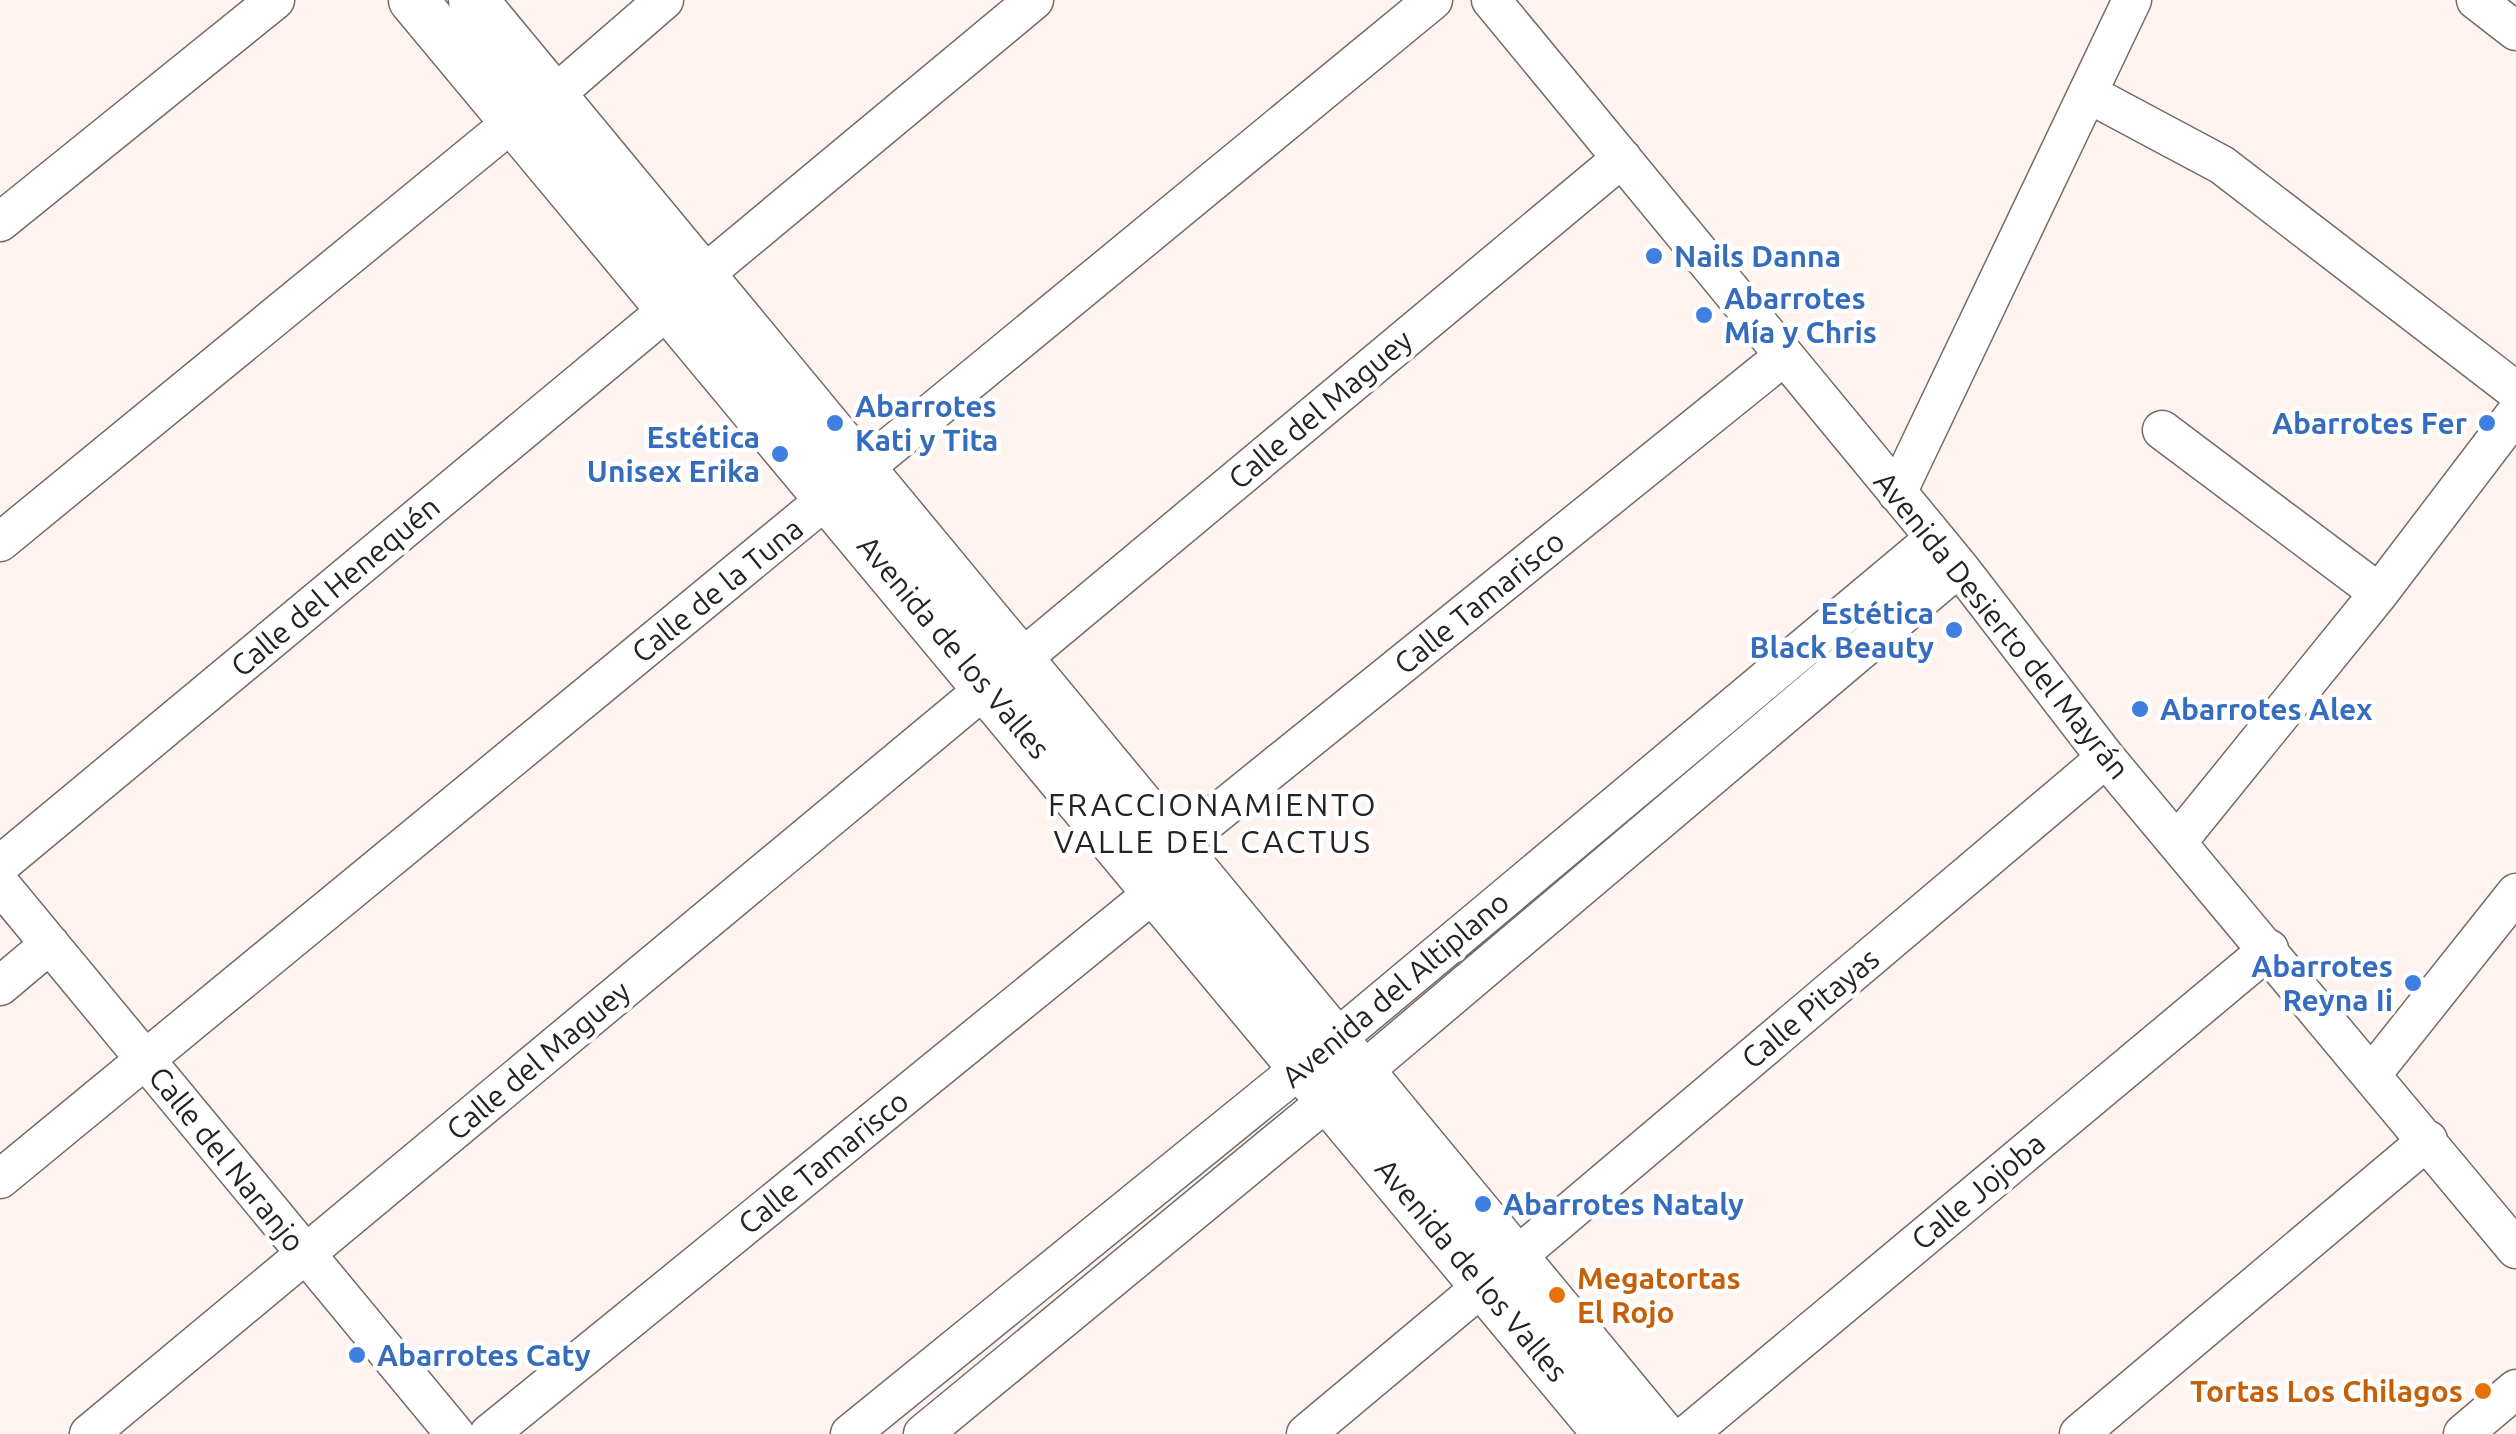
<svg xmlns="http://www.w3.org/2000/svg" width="2516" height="1434" font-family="Ubuntu,sans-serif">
	<rect width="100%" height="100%" fill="#fef3ef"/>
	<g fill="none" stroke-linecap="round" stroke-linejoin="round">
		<defs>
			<path id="minor" d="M1491,0L1959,567L2106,758L2516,1249
				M2476,0L2516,31
				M2089,94L2222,165L2516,391
				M551,98L664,0
				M0,222L275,0
				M701,277L1034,0
				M2162,430L2379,593
				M1897,493L2132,0
				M0,542L515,120
				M1019,661L1622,158
				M2178,841L2379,593L2516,413
				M1174,848L1784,356
				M0,865L671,307
				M0,884L455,1434
				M0,986L50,944
				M2372,1074L2516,893
				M0,1179L1433,0
				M1515,1258L2106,758
				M89,1434L987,687
				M489,1434L1156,891
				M850,1434L1334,1041L1934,539
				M923,1434L1361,1073L1959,567
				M1306,1434L1484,1285
				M1688,1434L2269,949
				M2079,1434L2428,1140
				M2463,1434L2516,1389"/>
			<path id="tertiary" d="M413,0L1608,1434
				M473,0L1660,1434"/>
		</defs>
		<use href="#minor" stroke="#746b67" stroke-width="41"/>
		<use href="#tertiary" stroke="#746b67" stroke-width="51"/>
		<use href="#minor" stroke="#fff" stroke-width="38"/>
		<use href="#tertiary" stroke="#fff" stroke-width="48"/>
	</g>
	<g fill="#3f7fe0" stroke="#fff" stroke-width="4">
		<circle cx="1654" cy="256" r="10"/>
		<circle cx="1704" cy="315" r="10"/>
		<circle cx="835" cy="423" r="10"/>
		<circle cx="2487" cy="423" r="10"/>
		<circle cx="780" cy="454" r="10"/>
		<circle cx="1954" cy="630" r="10"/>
		<circle cx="2140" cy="709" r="10"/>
		<circle cx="2413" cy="983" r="10"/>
		<circle cx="1483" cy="1204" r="10"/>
		<circle cx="357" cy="1355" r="10"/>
	</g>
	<g fill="#e8710a" stroke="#fff" stroke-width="4">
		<circle cx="1557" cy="1295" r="10"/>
		<circle cx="2483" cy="1391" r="10"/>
	</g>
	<g text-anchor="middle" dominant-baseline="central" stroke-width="9" stroke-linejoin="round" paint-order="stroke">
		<g font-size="30" font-weight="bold" fill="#366cbe" stroke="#fff" text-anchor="start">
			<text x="1674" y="256">Nails Danna</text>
			<text x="1724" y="298">Abarrotes<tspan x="1724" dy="34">Mía y Chris</tspan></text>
			<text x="855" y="406">Abarrotes<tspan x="855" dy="34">Kati y Tita</tspan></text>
			<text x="2467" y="423" text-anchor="end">Abarrotes Fer</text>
			<text x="760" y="437" text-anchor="end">Estética<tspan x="760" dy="34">Unisex Erika</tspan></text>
			<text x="1934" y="613" text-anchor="end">Estética<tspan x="1934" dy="34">Black Beauty</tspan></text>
			<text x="2160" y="709">Abarrotes Alex</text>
			<text x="2393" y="966" text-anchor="end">Abarrotes<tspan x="2393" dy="34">Reyna Ii</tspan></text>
			<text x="1503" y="1204">Abarrotes Nataly</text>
			<text x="377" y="1355">Abarrotes Caty</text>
		</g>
		<g font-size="30" fill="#252220" stroke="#fff">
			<text transform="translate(1320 409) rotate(-40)">Calle del Maguey</text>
			<text transform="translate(335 586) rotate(-40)">Calle del Henequén</text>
			<text transform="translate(717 590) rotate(-39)">Calle de la Tuna</text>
			<text transform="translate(1479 602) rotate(-39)">Calle Tamarisco</text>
			<text transform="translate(2002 625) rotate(51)">Avenida Desierto del Mayrán</text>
			<text transform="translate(954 647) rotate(50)">Avenida de los Valles</text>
			<text transform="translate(1395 989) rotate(-40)">Avenida del Altiplano</text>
			<text transform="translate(1810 1008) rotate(-40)">Calle Pitayas</text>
			<text transform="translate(538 1060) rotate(-40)">Calle del Maguey</text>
			<text transform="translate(227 1159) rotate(51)">Calle del Naranjo</text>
			<text transform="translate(823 1162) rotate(-39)">Calle Tamarisco</text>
			<text transform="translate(1978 1191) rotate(-40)">Calle Jojoba</text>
			<text transform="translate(1472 1270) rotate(50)">Avenida de los Valles</text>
		</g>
		<g font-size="30" font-weight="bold" fill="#c56008" stroke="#fff" text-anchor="start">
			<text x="1577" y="1278">Megatortas<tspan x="1577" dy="34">El Rojo</tspan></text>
			<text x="2463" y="1391" text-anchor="end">Tortas Los Chilagos</text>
		</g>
		<g font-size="32" letter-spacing="2.5" fill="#252220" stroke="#fff">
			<text x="1213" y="804">FRACCIONAMIENTO<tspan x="1213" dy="37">VALLE DEL CACTUS</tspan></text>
		</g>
	</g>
</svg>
